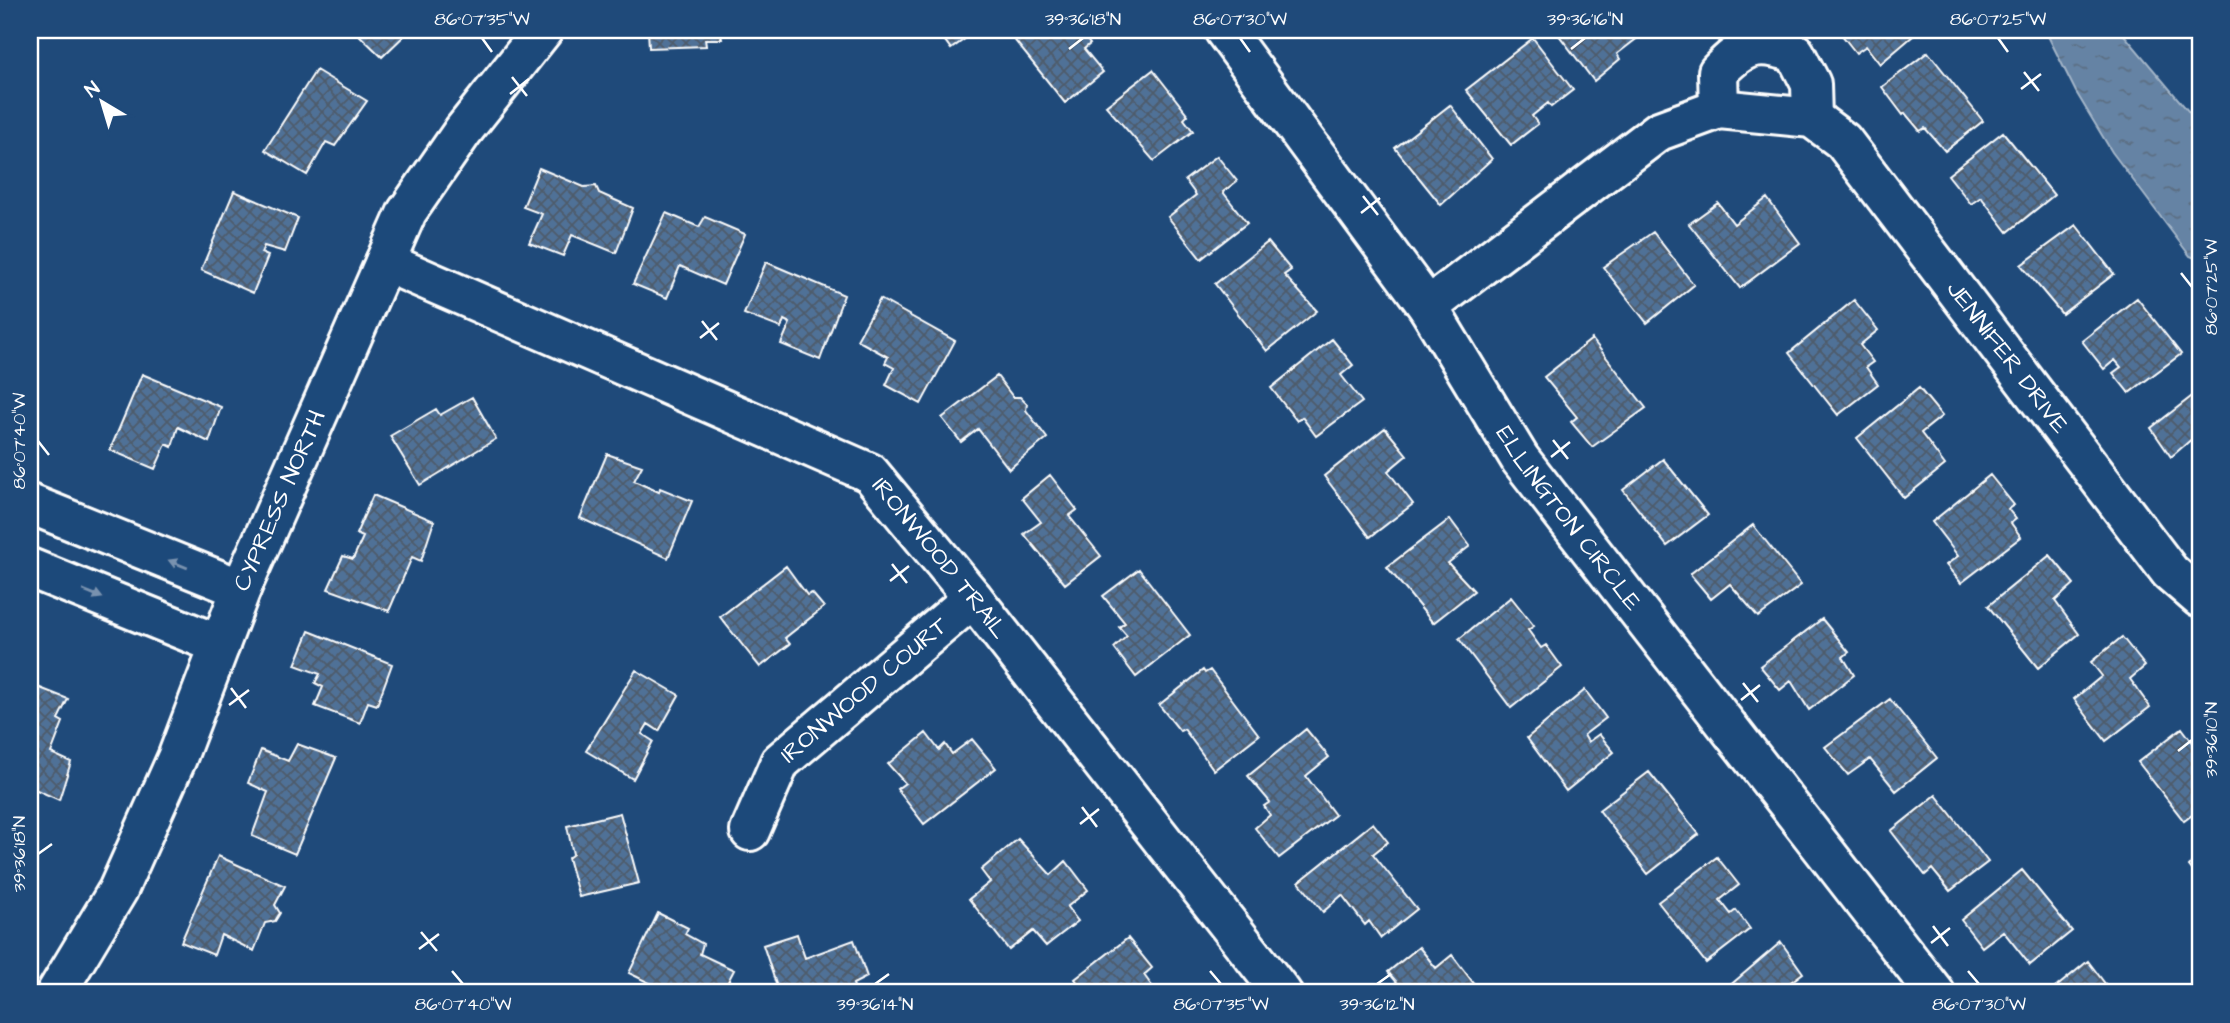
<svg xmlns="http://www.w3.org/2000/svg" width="2230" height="1023" font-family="'Architects Daughter',sans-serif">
	<defs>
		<pattern id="water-ripples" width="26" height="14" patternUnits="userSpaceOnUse" patternTransform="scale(1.75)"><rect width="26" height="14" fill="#6583a4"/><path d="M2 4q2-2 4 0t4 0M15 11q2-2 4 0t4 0" fill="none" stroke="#5b6d81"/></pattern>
		<pattern id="building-cross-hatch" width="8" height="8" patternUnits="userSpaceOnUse" patternTransform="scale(1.75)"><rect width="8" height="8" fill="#507197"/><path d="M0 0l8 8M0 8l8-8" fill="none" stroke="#4e5b6a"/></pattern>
	</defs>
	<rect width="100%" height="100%" fill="#1f4a7a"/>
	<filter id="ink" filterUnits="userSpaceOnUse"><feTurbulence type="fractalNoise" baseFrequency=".0143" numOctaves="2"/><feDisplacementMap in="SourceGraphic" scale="14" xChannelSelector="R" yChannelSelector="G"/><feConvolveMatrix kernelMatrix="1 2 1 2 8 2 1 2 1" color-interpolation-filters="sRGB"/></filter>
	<g filter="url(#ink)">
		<path fill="url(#water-ripples)" stroke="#a3b5c8" stroke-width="2" d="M2045,30H2120L2200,125V260L2190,256L2112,152L2076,92Z"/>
		<path fill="url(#building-cross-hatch)" stroke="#fff" stroke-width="2" d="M354,30H406L408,32L382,57Z
			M648,30H720L722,39H705L706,46L649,48Z
			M937,30H977L951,49Z
			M1021,30H1079L1090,44L1084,49L1103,72L1065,103L1012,37Z
			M1555,30H1648L1617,54L1620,59L1594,81Z
			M1838,30H1920L1880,64L1866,46L1856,53Z
			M1533,38L1573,90L1551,107L1548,103L1532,116L1538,124L1511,145L1466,90Z
			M1928,52L1983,121L1945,151L1925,128L1920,131L1905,113L1903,115L1882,87Z
			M316,70L367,101L335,146L326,142L307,175L265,150Z
			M1153,70L1188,115L1184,119L1193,131L1154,161L1106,106Z
			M1450,105L1492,159L1441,205L1395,148Z
			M2003,132L2054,195L2008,232L1981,197L1971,204L1948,175Z
			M1217,156L1237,181L1223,192L1247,223L1201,259L1168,217L1196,195L1185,180Z
			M539,168L584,187L596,186L599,193L633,208L616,253L572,235L563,256L529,243L542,214L523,207Z
			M234,191L298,218L285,252L264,246L261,253L268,256L253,293L201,270Z
			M1767,198L1800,243L1740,288L1689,224L1718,203L1734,224Z
			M666,213L699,227L705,217L745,234L723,285L680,266L667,298L633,284Z
			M2076,225L2114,274L2062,314L2021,265Z
			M1653,232L1694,285L1647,323L1603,267Z
			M1268,242L1291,270L1284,275L1317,311L1267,351L1215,284Z
			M766,262L844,295L820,360L781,344L790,323L784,320L781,328L744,314Z
			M2137,298L2181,354L2129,393L2113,373L2121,367L2115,360L2104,369L2082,341Z
			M880,299L955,341L921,404L886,385L894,368L885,363L888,357L857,340Z
			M1854,300L1878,330L1860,345L1873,362L1866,367L1878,384L1838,415L1789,353Z
			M1332,339L1353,365L1341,375L1362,402L1316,436L1302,417L1297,421L1271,388Z
			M1592,339L1646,408L1592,447L1571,422L1577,417L1544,377Z
			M142,374L221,407L209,442L178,427L172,447L166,444L155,469L110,450Z
			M997,376L1013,397H1020L1027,404L1026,410L1047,438L1009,469L978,429L961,442L942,418Z
			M1919,388L1942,416L1921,433L1945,465L1904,498L1857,438Z
			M2200,390V446L2194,437L2171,457L2151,428Z
			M472,397L496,439L420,485L390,436L436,409L440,415Z
			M1385,428L1407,455L1388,471L1413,504L1370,537L1324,476Z
			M607,454L642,466L634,481L659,492L660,488L692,501L668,558L580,518Z
			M1663,459L1708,515L1667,546L1623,490Z
			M1050,475L1077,510L1069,516L1101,556L1065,584L1024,534L1041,522L1022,498Z
			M1990,475L2014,505L2008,509L2016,519L2011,523L2021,537L1961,583L1946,565L1958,556L1932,522Z
			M373,495L434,521L421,561L412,557L389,611L328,589L343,556L353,559L363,537L356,534Z
			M1450,519L1470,546L1448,563L1474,591L1433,623L1387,567Z
			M1753,525L1801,585L1758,617L1730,584L1711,599L1690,574Z
			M2050,555L2074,584L2055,601L2079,634L2038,668L1988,606Z
			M786,566L807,595L812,593L824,607L785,638L790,644L760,667L720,617Z
			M1139,569L1190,635L1136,677L1114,648L1127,636L1119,627L1125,623L1103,596Z
			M1511,597L1534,626L1528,630L1541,648L1546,645L1562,667L1511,708L1459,639Z
			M1822,619L1849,652L1843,657L1854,675L1809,710L1791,681L1780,690L1760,666Z
			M309,631L392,664L377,705L368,702L360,723L315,706L323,687L315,683L320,674L295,665Z
			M2122,637L2145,666L2130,679L2150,707L2106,741L2074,699L2102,676L2091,662Z
			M636,670L679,695L659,731L648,724L642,734L653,741L633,779L586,751Z
			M1203,670L1205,673L1210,670L1259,735L1214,770L1184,729L1180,731L1159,705Z
			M30,684L68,699L58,719L63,722L51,753L71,762L59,800L30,787Z
			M1585,690L1606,718L1584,735L1588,742L1599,734L1614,752L1566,791L1527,738Z
			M1890,699L1937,758L1896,791L1870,759L1848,775L1825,747Z
			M2182,728L2200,752V809L2184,821L2138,762Z
			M1306,729L1329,757L1306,776L1335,815L1279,858L1255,828L1270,815L1264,806L1270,802L1248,776Z
			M926,733L939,750L945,744L952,754L972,739L996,768L924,824L897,789L905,783L888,764Z
			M297,744L336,758L295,854L252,836L268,792L248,783L261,750L288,761Z
			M1649,772L1699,834L1648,874L1599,810Z
			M1936,795L1988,862L1950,891L1932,869L1925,875L1891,831Z
			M620,813L639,883L579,897L568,858L573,854L567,826Z
			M1373,823L1388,842L1373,854L1417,909L1381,938L1369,921L1365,925L1342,895L1323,912L1299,882Z
			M1018,839L1051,875L1066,861L1088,890L1067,907L1078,921L1051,942L1046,946L1033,931L1009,950L969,899L990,882L981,870Z
			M2200,854V880L2189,866Z
			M218,856L285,886L275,905L280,913L275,921L265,923L254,951L221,935L214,955L181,942Z
			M1717,857L1739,885L1720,900L1731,914L1736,910L1750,929L1706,963L1658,902Z
			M2022,870L2072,931L2030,965L2003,931L1982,947L1961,920Z
			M658,913L688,928L685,934L703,944L700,954L734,970L722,993H670L629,973Z
			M797,934L805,958L854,940L867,977L853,984L856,993H779L763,945Z
			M1128,938L1152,968L1144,975L1157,993H1086L1075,979Z
			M1781,942L1803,973L1784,987L1789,993H1721Z
			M1419,947L1436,968L1452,955L1481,993H1406L1388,972Z
			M2088,961L2112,993H2049Z"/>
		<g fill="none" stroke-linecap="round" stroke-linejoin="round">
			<defs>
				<g id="minor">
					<path id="s1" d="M1224,30L1428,307L1520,459L1935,993"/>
					<path d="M1719,109L1718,72C1745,43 1759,41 1795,53L1811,84L1812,118"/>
					<path id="s2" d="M385,262L870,473L973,598L1282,993"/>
					<path id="s3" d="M1428,307L1659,131L1719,109L1812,118L1843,141L2170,572L2200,598"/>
					<path d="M30,504L241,589"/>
					<path d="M30,568L220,645"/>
					<path id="s4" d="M750,831L780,762L973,598"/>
					<path id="s5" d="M56,993L118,890L177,758L241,589L407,212L463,131L543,30"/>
				</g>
			</defs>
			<use href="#minor" stroke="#fff" stroke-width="44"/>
			<use href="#minor" stroke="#1f4a7a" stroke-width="38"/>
		</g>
		<defs><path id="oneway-solid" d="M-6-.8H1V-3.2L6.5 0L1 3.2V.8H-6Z" transform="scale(1.75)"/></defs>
		<g fill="#7992af">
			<use href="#oneway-solid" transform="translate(178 564) rotate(-158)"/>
			<use href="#oneway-solid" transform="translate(93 594) rotate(22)"/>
		</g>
	</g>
	<path fill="none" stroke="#fff" stroke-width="2.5" d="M482,38L492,52M1240,38L1250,52M1998,38L2008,52M1069,49L1083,38M1571,49L1585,38M2024,72L2039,91M512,77L527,96M2021,89L2041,74M510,94L529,79M1363,196L1378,215M1361,213L1380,198M2181,273L2192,287M702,321L717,340M700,338L719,323M1553,440L1568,459M38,441L49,455M1551,457L1570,442M892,564L907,583M890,581L909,566M1743,683L1758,702M231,688L246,708M1741,700L1760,685M229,705L249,690M2178,751L2192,740M1082,807L1097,827M1080,824L1099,809M38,854L52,844M1933,926L1948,946M421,932L437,951M1931,943L1950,928M419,949L439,934M452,971L463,984M1210,971L1221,984M1968,971L1979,984M875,984L889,974M1377,984L1391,974"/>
	<g text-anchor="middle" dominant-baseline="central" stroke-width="5" stroke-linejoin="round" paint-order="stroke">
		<g font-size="24" fill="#fff" stroke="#1f4a7a">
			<text stroke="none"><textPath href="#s3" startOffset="758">JENNIFER DRIVE</textPath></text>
			<text stroke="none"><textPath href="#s5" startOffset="542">CYPRESS NORTH</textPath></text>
			<text stroke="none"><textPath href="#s1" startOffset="598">ELLINGTON CIRCLE</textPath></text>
			<text stroke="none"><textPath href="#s2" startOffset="639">IRONWOOD TRAIL</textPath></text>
			<text stroke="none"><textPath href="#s4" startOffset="186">IRONWOOD COURT</textPath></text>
		</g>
	</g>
	<rect width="2230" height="1023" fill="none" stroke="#1f4a7a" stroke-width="77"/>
	<g transform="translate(102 102) rotate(322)" stroke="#1f4a7a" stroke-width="5" paint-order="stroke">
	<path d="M0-5L12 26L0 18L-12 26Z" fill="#ffffff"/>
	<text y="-10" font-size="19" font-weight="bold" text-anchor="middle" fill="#ffffff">N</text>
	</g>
	<rect x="38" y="38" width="2154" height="946" fill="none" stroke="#fff" stroke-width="2.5"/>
	<g font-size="18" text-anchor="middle" fill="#fff">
		<text x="482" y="25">86°07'35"W</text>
		<text x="1083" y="25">39°36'18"N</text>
		<text x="1240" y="25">86°07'30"W</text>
		<text x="1585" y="25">39°36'16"N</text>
		<text x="1998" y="25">86°07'25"W</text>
		<text transform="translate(2211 287) rotate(-90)" y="6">86°07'25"W</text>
		<text transform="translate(19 441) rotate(-90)" y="6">86°07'40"W</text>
		<text transform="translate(2211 740) rotate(-90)" y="6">39°36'10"N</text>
		<text transform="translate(19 854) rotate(-90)" y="6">39°36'18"N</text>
		<text x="463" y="1010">86°07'40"W</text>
		<text x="875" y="1010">39°36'14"N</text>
		<text x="1221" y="1010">86°07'35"W</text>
		<text x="1377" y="1010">39°36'12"N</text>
		<text x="1979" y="1010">86°07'30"W</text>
	</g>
</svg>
